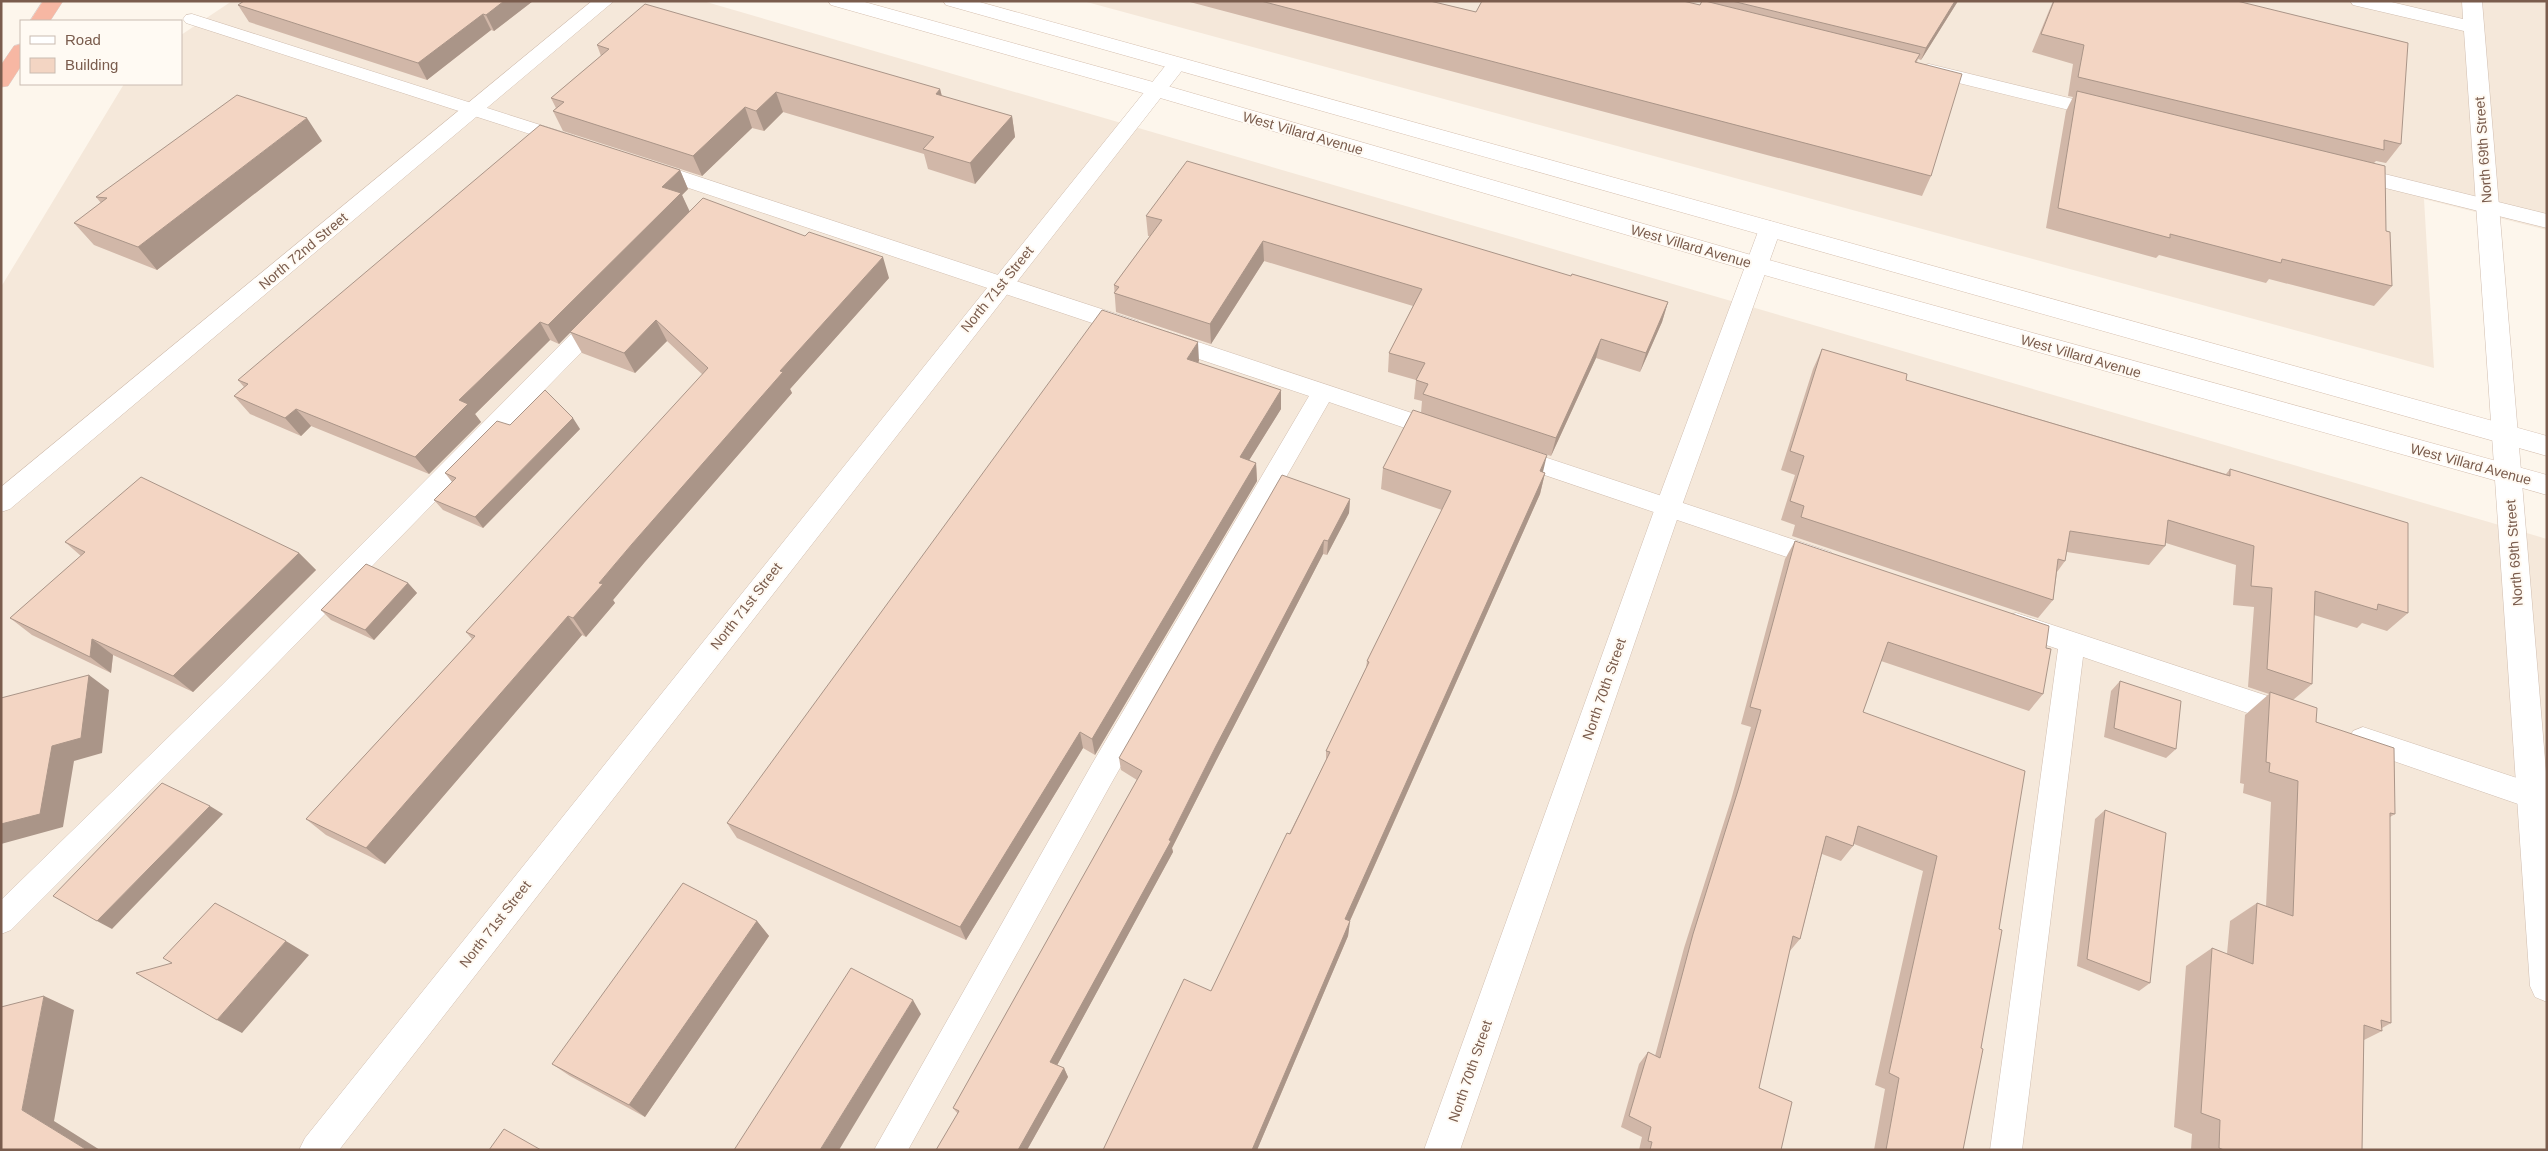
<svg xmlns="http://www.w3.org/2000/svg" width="2548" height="1151" font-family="Arial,sans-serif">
	<rect width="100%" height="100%" fill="#fdf6ec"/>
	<path fill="#f5e8da" d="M232,1H703L2547,539V1150H1V287L124,84H181V35Z
		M1083,1H2547V230L2424,199L2434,368Z"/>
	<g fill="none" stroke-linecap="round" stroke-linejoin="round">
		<defs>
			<path id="lane" d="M192,14L575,136L578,140L575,144L568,146L561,144L186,23L183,19L186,15Z
				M1929,64L2102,106L2109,108L2112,112L2109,116L2102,118L1922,74L1920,70L1922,66Z
				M651,161L1138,321L1141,327L1138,333L1130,335L1122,333L644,173L641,168L644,163Z
				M2352,166L2547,214V228L2345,178L2342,173L2345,168Z
				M599,312L607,314L610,320L607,326L240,701L11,930L1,934V900L222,685L591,314Z
				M1168,332L1448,425L1452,431L1448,437L1440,440L1329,402L1112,782L908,1150H874L1092,764L1309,396L1160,346L1157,340L1160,334Z
				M1511,446L1831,552L1834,559L1831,566L1822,569L1503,461L1499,455L1503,449Z
				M2016,613L2289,703L2298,707L2302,715L2298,723L2289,727L2083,657L2022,1150H1990L2058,649L2007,632L2003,624L2007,616Z
				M2363,727L2547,788V814L2353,747L2349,739L2353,731Z"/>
			<path id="street" d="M592,1H614L10,509L1,512V487Z
				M2350,1H2387L2463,19L2462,1H2482L2547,784V1002L2535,997L2530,986L2464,31L2353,5Z
				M1177,58L1184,60L1187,64L1184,68L339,1150H299L305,1138L1170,60Z
				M1770,221L1778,224L1781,229L1681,508L1460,1150H1424L1655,508L1759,229L1762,224Z"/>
			<path id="secondary" d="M828,1H861L1164,85L1758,257L2547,475V495L1757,273L1150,95L831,5Z
				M943,1H976L2547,436V456L946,5Z"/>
			<path id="highway" d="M43,1H63L50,21H30Z
				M21,44V66L8,86L1,87V65L14,46Z"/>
		</defs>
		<use href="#lane" stroke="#d1beb0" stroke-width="1"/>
		<use href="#street" stroke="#d1beb0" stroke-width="1"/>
		<use href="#secondary" stroke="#d6c0b0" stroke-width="1"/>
		<use href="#highway" stroke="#dad1cd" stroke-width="1"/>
		<use href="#lane" fill="#fff" fill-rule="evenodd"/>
		<use href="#street" fill="#fff" fill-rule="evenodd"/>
		<use href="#secondary" fill="#fff" fill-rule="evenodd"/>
		<use href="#highway" fill="#f7b7a3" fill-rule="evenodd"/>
	</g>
	<path fill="#d1b7a8" d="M533,1L494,31L491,30L427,80L249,22L238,5Z
		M1186,1H1430L1476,12L1700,5L1702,1H1958L1921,60L1918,59L1917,62L1931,176L1922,196Z
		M2053,1H2237L2401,144L2386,163L2376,161L2374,163L2386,231L2392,286L2374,306L2269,279L2266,283L2159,255L2156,258L2046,228L2066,111L2073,97L2068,96L2073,64L2032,52Z
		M597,45L940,89L942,96L1012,116L1015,137L975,184L928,169L924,154L783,112L764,131L752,128L702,176L563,131L553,111L556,108L551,98L601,56Z
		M322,141L157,270L94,245L74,223L101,203L96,197Z
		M680,170L688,189L682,195L689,212L889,278L790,389L792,393L644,563L613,600L615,603L586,637L582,635L385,864L326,835L306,819L472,639L466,632L703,375L667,341L635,373L582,353L570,332L559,344L550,340L475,414L481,422L429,474L311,426L301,436L250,414L234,396L244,387L238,380Z
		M1146,216L1571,276L1668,302L1662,322L1640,372L1596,358L1551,456L1473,431L1545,473L1540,494L1350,921L1348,936L1257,1150H1103L1211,991L1326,760V751L1366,668L1367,661L1442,510L1381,489L1383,468L1421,413L1422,401L1414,399L1416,380L1388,372L1389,353L1413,306L1264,261L1211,344L1116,312L1114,285L1150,236H1148Z
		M1822,349L1906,380L2226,474L2230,469L2408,613L2387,631L2362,623L2357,628L2314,615L2312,684L2293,700L2316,722L2395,814L2390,817L2391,1023L2382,1028V1031L2364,1040L2362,1150H2191L2192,1134L2174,1127L2186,966L2212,948L2227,954L2230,921L2257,903L2266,906L2271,802L2243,793L2244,784L2240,783L2245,715L2269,694L2248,687L2254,607L2233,605L2236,565L2166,543L2165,546L2149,565L2067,552L2065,561L2057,572L2053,600L2038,618L1792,536L1795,525L1781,520L1795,475L1781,470L1813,369Z
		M1199,361L1198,363L1281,390V409L1249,460L1256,463L1257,481L1095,755L1083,748L966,940L737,838L727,823Z
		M510,425L580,429L483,528L443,510L434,500L452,482L445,473Z
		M1350,499L1349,513L1327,555L1323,554L1217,759L1172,848L1173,852L1057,1065L1064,1068L1068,1077L1027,1150H936L958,1114L953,1108L1137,780L1121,770L1119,758Z
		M1795,541L2046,648L2043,694L2029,711L1881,661L1863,712L1999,929L1963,1150H1874L1885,1089L1875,1085L1923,871L1854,844L1853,846L1841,861L1822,854L1800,939L1789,952L1759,1088L1781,1150H1639L1642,1137L1621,1127L1639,1064L1648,1052L1655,1056L1684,948L1731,800L1751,727L1741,724L1785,559Z
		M65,542L299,553L316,570L193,692L113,655L111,673L32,635L10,618L81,556Z
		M408,583L417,593L374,640L331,620L321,610Z
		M2120,681L2176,749L2166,758L2104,737L2111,691Z
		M2105,810L2150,983L2139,991L2077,966L2095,819Z
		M757,921L769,936L645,1117L570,1076L552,1064Z"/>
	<path fill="#aa9588" d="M504,1H533L494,31L486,15Z
		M1955,1H1958L1921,60L1926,48Z
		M483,14L491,30L427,80L418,63Z
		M940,89L945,109L936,94Z
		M776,92L783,112L764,131L756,111Z
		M745,107L752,128L702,176L693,156Z
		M1012,116L1015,137L975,184L970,163Z
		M307,118L322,141L157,270L138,247Z
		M680,170L688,189L682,195L690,212L559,344L548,325L662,187Z
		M1263,241L1264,261L1211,344L1210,324Z
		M883,257L889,278L790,389L792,393L644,563L613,600L615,603L586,637L573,618L599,583L780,371Z
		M1668,302L1662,322L1640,372L1646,353Z
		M656,320L667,341L635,373L624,353Z
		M540,322L550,340L475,414L481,422L429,474L415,457L459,400Z
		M1601,339L1596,358L1551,456L1556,438Z
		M1198,342L1199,361L1188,378L1187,359Z
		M1281,390V409L1240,475V457Z
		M296,409L311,426L301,436L285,418Z
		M573,418L580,429L483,528L475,517Z
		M1547,455L1542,476L1540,471Z
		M1256,463L1257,481L1095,755L1092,739Z
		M1545,473L1540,494L1344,934L1345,919Z
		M1350,499L1349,513L1327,555L1328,541Z
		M1324,540L1323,554L1217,759L1172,848L1173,852L1054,1071L1050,1062L1169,840L1216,746Z
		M299,553L316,570L193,692L173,676Z
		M408,583L417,593L374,640L365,630Z
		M568,616L582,635L385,864L366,848Z
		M92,639L113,655L111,673L90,657Z
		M89,675L109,690L102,753L74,761L63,827L1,844V824L52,746Z
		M1080,732L1083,748L966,940L960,927Z
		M210,806L223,814L112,929L97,921Z
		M757,921L769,936L645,1117L629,1105Z
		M1350,921L1348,936L1257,1150H1252Z
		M286,941L309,955L242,1033L217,1020Z
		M44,996L74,1010L54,1121L100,1150H87L22,1110Z
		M913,1000L921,1014L839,1150H820Z
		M1064,1068L1068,1077L1027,1150H1018Z"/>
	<path fill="#f3d5c3" stroke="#aa9588" d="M244,1H504L486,15L483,14L418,63L238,5Z
		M1261,1H1430L1476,12L1482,1H1683L1700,5L1702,1H1705L1920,54L1915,62L1962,74L1931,176Z
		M1732,1H1955L1926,48Z
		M2054,1H2237L2408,43L2401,144L2384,140V150L2078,77L2084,45L2041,34Z
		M645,4L940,89L936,94L1012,116L970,163L923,149L934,137L776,92L756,111L745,107L693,156L553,111L564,102L551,98L609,49L597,45Z
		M2077,91L2385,166L2386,231L2390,232L2392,286L2282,259L2281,263L2170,234V238L2058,208Z
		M237,95L307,118L138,247L74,223L107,198L96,197Z
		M540,125L680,170L662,187L681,193L548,325L540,322L459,400L468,404L415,457L296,409L285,418L234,396L248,384L238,380Z
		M1187,161L1571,276L1572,274L1668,302L1646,353L1601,339L1556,438L1423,394L1428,384L1416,380L1425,363L1389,353L1422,289L1263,241L1210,324L1114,293L1119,287L1114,285L1162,220L1146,216Z
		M703,198L805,236L809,232L883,257L780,371L783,372L632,544L599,583L603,584L573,618L568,616L366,848L306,819L475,636L466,632L708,368L656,320L624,353L570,332Z
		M1102,310L1198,342L1187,359L1281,390L1240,457L1256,463L1092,739L1080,732L960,927L727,823Z
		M1822,349L1907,374L1906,380L2230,476V469L2408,523V613L2378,604L2377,610L2315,591L2312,684L2267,669L2272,588L2251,586L2254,546L2168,520L2165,546L2070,531L2065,561L2058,559L2053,600L1801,517L1804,506L1790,501L1804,456L1790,451Z
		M545,390L573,418L475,517L434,500L456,478L445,473L497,421L510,425Z
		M1413,410L1547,455L1540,471L1545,473L1345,919L1350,921L1252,1150H1103L1184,979L1211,991L1287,833L1290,834L1330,752L1326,751L1369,662L1367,661L1451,491L1383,468Z
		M1282,475L1350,499L1328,541L1324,540L1216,746L1169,840L1171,841L1050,1062L1064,1068L1018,1150H936L959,1111L953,1108L1142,771L1119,758Z
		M141,477L299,553L173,676L92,639L90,657L10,618L85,552L65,542Z
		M1795,541L2049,626L2046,648L2051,649L2043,694L1888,642L1863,712L2025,771L1999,929L2002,930L1981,1048L1983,1049L1963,1150H1886L1899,1078L1889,1073L1937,856L1858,826L1853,846L1826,836L1800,939L1793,936L1759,1088L1792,1102L1781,1150H1650L1652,1142L1648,1141L1651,1127L1629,1116L1648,1052L1660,1058L1693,934L1740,784L1761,710L1750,707Z
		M366,564L408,583L365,630L321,610Z
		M89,675L81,738L52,746L40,814L1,824V698Z
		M2120,681L2181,701L2176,749L2114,728Z
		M2270,692L2317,708L2316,722L2394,748L2395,814L2390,813L2391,1023L2381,1020L2382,1031L2364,1025L2362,1150H2224L2219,1148L2220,1120L2201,1113L2212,948L2253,964L2257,903L2293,916L2298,781L2269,772L2270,763L2266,762Z
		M162,783L210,806L97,921L53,896Z
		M2105,810L2166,833L2150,983L2087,959Z
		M683,883L757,921L629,1105L552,1064Z
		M215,903L286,941L217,1020L136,973L172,963L163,958Z
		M851,968L913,1000L820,1150H734Z
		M44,996L22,1110L87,1150H1V1007Z
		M504,1129L541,1150H489Z"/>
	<g text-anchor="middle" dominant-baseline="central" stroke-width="4" stroke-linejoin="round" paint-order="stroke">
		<g font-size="14" fill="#7a5c4d" stroke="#fffaf3">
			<text transform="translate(1303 133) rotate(16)">West Villard Avenue</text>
			<text transform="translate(2483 150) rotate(-94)">North 69th Street</text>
			<text transform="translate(1691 246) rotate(16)">West Villard Avenue</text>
			<text transform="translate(303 251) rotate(-40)">North 72nd Street</text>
			<text transform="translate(997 289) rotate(-51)">North 71st Street</text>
			<text transform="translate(2081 356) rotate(16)">West Villard Avenue</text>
			<text transform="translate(2471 464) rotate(15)">West Villard Avenue</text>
			<text transform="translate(2514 553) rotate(-94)">North 69th Street</text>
			<text transform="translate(746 606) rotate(-52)">North 71st Street</text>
			<text transform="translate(1604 689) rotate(-71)">North 70th Street</text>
			<text transform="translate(495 924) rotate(-52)">North 71st Street</text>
			<text transform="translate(1470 1071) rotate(-71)">North 70th Street</text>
		</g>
	</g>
	<rect width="2548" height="1151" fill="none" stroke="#7a5c4d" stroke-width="5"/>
	<rect x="20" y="20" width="162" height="65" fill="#fffaf3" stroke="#cabbb1"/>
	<rect x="30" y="36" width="25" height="8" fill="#ffffff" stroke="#cabbb1"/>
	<text x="65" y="45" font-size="15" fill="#7a5c4d">Road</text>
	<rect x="30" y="58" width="25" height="15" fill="#f3d5c3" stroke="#cabbb1"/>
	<text x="65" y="70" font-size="15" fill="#7a5c4d">Building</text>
</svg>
